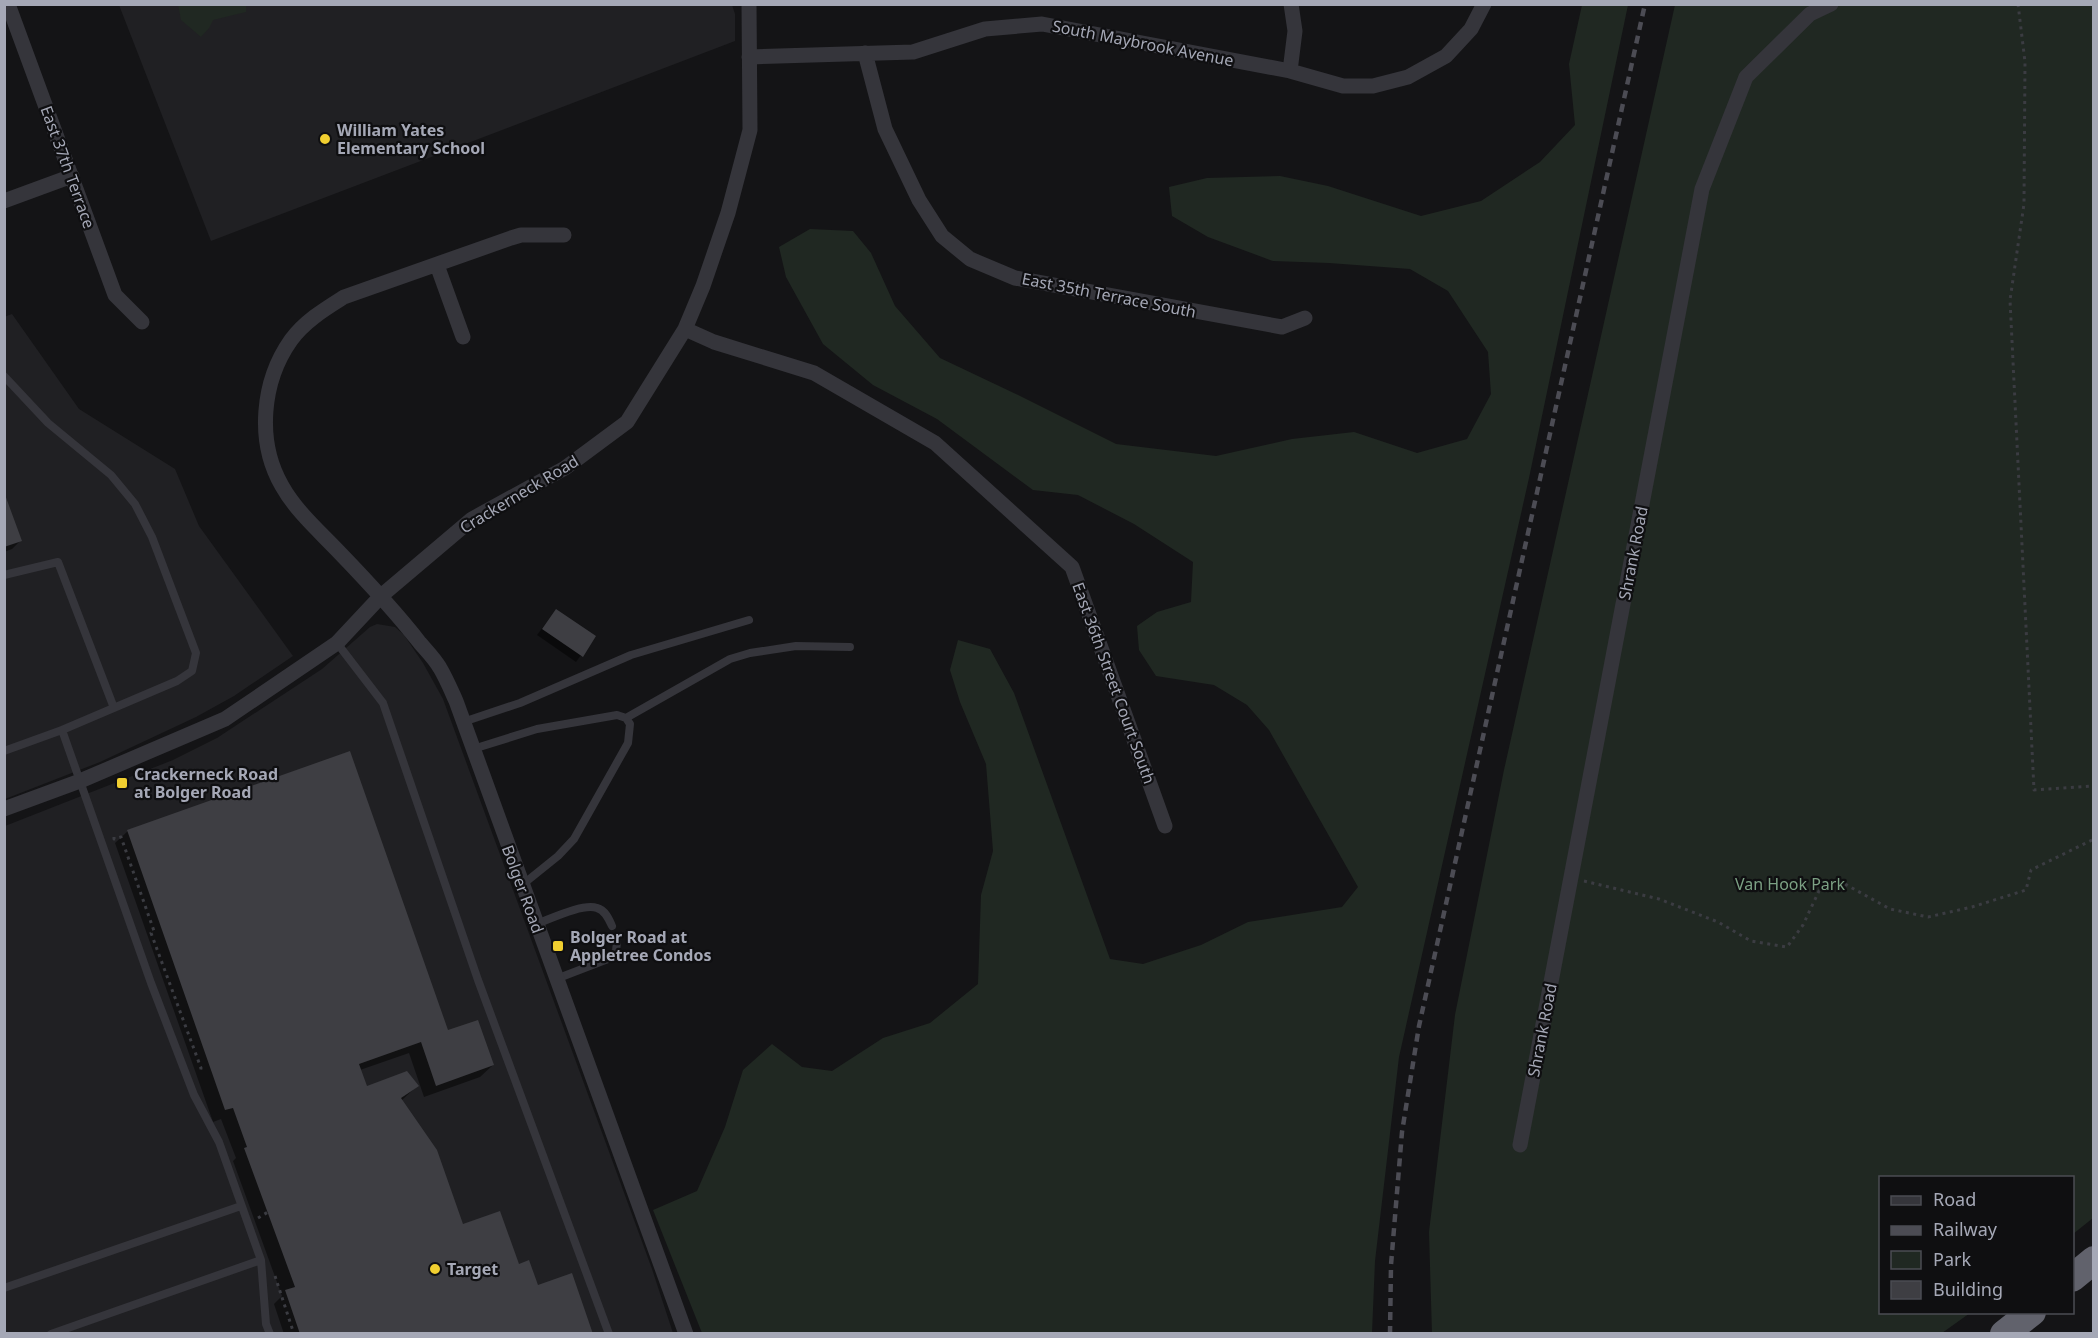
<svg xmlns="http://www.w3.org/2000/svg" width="2098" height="1338" font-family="'Noto Sans',sans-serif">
	<rect width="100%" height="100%" fill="#141416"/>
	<path fill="#202023" d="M119,5H732L735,14V41L211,241Z
		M12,314L79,409L175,469L199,526L293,656L234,696L196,717L100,762L5,799L4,317Z
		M377,624L395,627L404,635L423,663L443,699L652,1269L673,1333L5,1334V826L173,760L217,738L322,669L370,627Z"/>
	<path fill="#202822" d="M178,4H246V12L213,20L209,28L201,37L181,20Z
		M1582,5H1628L1529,478L1399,1057L1375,1261L1372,1333H702L653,1210L697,1191L725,1127L743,1070L772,1044L802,1067L832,1071L883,1038L930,1023L978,984L981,895L993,851L986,764L960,702L950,670L958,640L990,649L1014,693L1110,959L1143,964L1201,945L1248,922L1342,907L1358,887L1269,730L1247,705L1214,685L1156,676L1139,650L1137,626L1157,612L1191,602L1193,562L1134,524L1078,495L1033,490L937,419L873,385L823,344L786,277L779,247L810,229L853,231L871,253L895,306L940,358L1018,395L1116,444L1216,456L1292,439L1354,432L1417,453L1467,439L1491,394L1488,352L1448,291L1410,269L1329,263L1273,261L1208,237L1172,216L1169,187L1207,178L1280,176L1328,186L1421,216L1481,201L1540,162L1575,125L1569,64Z
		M1675,5H2093V1218L2073,1234L2072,1178H1880V1312L1970,1313L1942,1333L1432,1334L1429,1232L1455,1015L1504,770Z"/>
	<path fill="#0007" d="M4,496L21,540L12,549L4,552Z
		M556,610L594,637L576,662L537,635Z
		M128,831L447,1032L493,1065L480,1077L424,1097L409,1053L360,1070L366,1088L417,1086L401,1101L462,1226L518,1266L537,1287L591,1334H284L274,1304L282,1296L233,1161L236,1158L221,1119L213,1122L115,843Z"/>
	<path fill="#3e3e43" d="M4,492L22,541L4,547Z
		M556,609L596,636L583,657L542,629Z
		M350,751L448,1030L478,1020L494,1065L436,1086L421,1042L359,1064L367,1086L407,1071L419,1086L401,1098L437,1150L463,1224L500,1211L519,1264L529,1260L538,1285L572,1273L593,1334H300L285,1290L295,1287L244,1148L247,1147L233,1108L225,1110L127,830Z"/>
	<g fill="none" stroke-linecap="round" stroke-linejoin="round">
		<path stroke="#3b3c42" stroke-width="3" stroke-dasharray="3 4.5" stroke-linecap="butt" d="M2018,4L2025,62L2024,204L2010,300L2034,790L2094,786
			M114,837V839L121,837L154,931L151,933L201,1068L200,1074
			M1584,881L1659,899L1718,922L1751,941L1787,947L1803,925L1819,891L1843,883L1890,909L1928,917L1972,907L2026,890L2031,870L2094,839
			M258,1218L268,1212
			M275,1276L294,1334"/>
		<path stroke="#35353b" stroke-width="8" d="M4,376L48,423L111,475L135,504L152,537L196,653L192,671L177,681L62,730L151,983L194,1095L219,1142L261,1260L266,1324L270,1334
			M4,575L58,562L114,708
			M337,643L383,703L478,980L609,1334
			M626,718L730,659L750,653L796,646L850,647
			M463,722L520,703L631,655L749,620
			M473,749L537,729L617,715L626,718L630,724L628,743L574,839L558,856L522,885
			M4,751L62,730
			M536,924C550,919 583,903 597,908C605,910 609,919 612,926
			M556,979L608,959L616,951L617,942
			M4,1288L241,1206
			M51,1334L261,1260"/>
		<path stroke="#35353b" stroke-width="15" d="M8,4L115,295L142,322
			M865,53L885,129L919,200L942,236L970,259L1015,278L1282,327L1305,318
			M749,57L913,52L985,29L1042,24L1290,71L1343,86H1373L1408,77L1446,56L1471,29L1484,4
			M1290,71L1295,31L1291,4
			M4,201L72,176
			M564,235H521L511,238L344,297C325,309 305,321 291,340C262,381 256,441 282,486C296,511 319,531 338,551C367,581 395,611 420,643C427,651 435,659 440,668C446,678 451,690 456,701L686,1334
			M437,265L463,337
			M685,329L714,342L814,373L935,443L1072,567L1165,826
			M4,809L80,781L225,719L337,643L381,596L472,519L565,468L627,422L685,329L703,286L728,213L750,130L749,4
			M1520,1145L1702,189L1746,77L1810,14L1831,4"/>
		<path stroke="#61626c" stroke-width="28" d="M2072,1278L2094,1260
			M2004,1334L2032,1312"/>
		<path stroke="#4c4c54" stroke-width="4.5" stroke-dasharray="8 6" stroke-linecap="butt" d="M1390,1334L1391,1265L1402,1132L1419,1026L1645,4"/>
	</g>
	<g fill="#f1cf30" stroke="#0f0f11" stroke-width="2">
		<circle cx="325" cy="139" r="6"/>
		<rect x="116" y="777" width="12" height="12" rx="3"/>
		<rect x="552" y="940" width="12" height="12" rx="3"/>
		<circle cx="435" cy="1269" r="6"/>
	</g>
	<g text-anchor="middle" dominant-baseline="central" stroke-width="4.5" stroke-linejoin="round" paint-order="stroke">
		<g font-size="16" fill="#a5a8b6" stroke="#0f0f11">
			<text transform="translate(1143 43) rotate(11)">South Maybrook Avenue</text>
			<text transform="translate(68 167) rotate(70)">East 37th Terrace</text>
			<text transform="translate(1109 295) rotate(11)">East 35th Terrace South</text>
			<text transform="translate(519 494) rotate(-31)">Crackerneck Road</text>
			<text transform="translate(1633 553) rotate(-79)">Shrank Road</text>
			<text transform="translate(1114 683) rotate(70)">East 36th Street Court South</text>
			<text transform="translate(523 889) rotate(70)">Bolger Road</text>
			<text transform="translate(1542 1030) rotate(-79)">Shrank Road</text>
		</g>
		<g font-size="16" font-weight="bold" fill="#a5a8b6" stroke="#0f0f11" text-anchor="start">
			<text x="337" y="130">William Yates<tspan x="337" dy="18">Elementary School</tspan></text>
			<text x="134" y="774">Crackerneck Road<tspan x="134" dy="18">at Bolger Road</tspan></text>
			<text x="570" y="937">Bolger Road at<tspan x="570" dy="18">Appletree Condos</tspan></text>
			<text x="447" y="1269">Target</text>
		</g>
		<g font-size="16" fill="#7ca184" stroke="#0f0f11">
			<text x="1790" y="884">Van Hook Park</text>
		</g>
	</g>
	<rect width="2098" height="1338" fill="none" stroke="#a5a8b6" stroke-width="12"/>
	<rect x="1879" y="1176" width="195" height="138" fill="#0f0f11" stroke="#4b4c53" stroke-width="1.5"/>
	<rect x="1891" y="1196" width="30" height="9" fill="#35353b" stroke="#4b4c53" stroke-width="1.5"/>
	<text x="1933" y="1206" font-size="18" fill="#a5a8b6">Road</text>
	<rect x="1891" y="1226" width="30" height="9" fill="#4c4c54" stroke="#4b4c53" stroke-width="1.5"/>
	<text x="1933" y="1236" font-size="18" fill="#a5a8b6">Railway</text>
	<rect x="1891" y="1251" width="30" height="18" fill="#202822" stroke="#4b4c53" stroke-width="1.5"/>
	<text x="1933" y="1266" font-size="18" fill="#a5a8b6">Park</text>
	<rect x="1891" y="1281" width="30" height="18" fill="#3e3e43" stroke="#4b4c53" stroke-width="1.5"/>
	<text x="1933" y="1296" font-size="18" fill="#a5a8b6">Building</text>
</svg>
